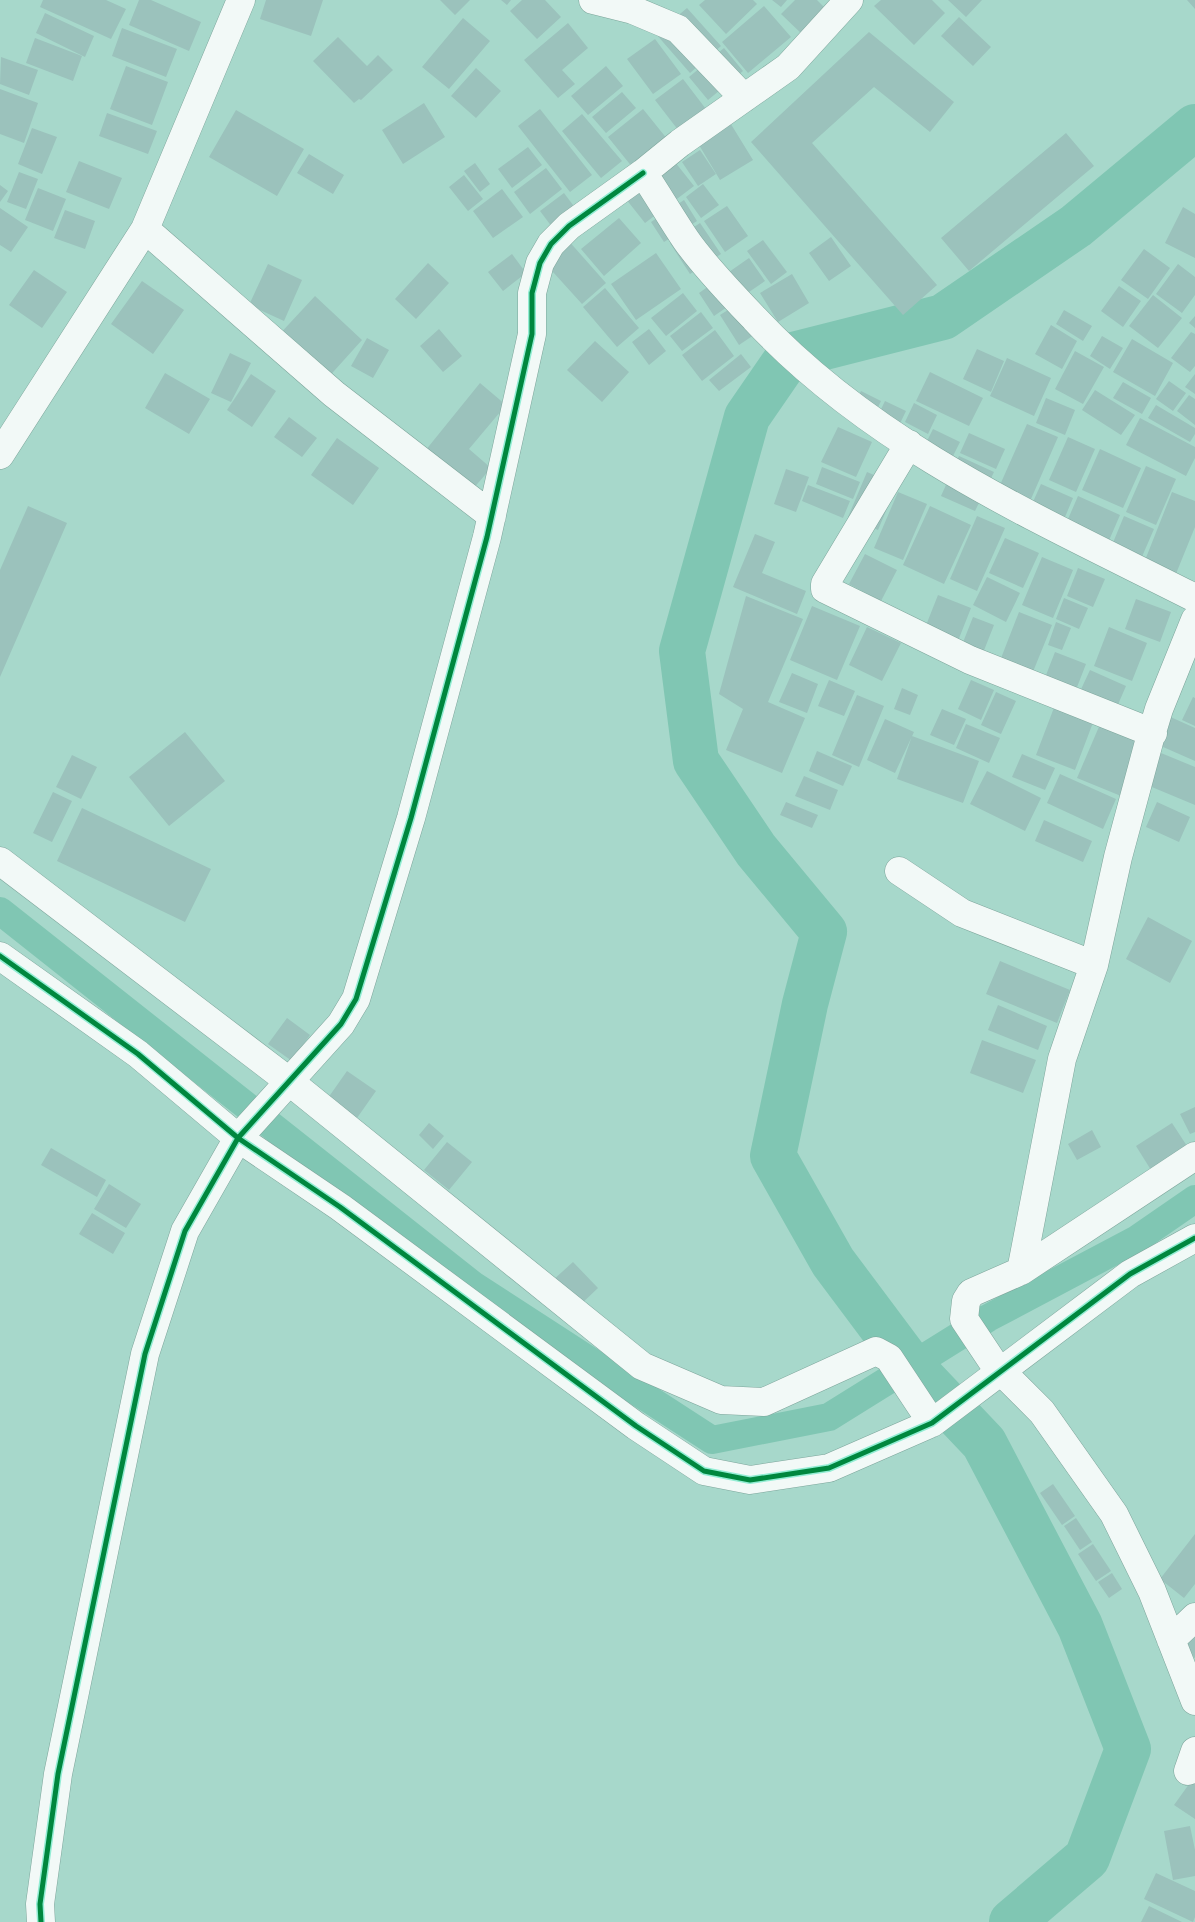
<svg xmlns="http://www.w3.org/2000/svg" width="1195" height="1922" font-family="Jost,sans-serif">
	<rect width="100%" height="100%" fill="#a7d8cb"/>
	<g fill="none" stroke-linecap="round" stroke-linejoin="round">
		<path stroke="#80c6b3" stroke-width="28" d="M0,911L473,1285L712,1440L829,1417L988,1318L1137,1239L1195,1199"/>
		<path stroke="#80c6b3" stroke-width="46" d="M1012,1922L1087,1858L1128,1749L1080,1626L984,1443L910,1365L833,1262L773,1156L805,1004L824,932L756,850L696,761L682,651L747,417L789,356L943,317L1076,226L1195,127"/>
	</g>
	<path fill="#9bc2bc" d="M43,0H106L126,9L111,39L40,7Z
		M139,0H151L201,22L189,51L129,25Z
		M266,0H323L311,36L260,19Z
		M440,0H470L455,15Z
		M501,0H511L507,5Z
		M522,0H545L561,17L537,39L510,11Z
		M705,0H753L757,4L726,34L699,5Z
		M772,0H787L781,7Z
		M795,0H817L829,12L805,37L781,14Z
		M881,0H932L945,13L914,45L874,6Z
		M948,0H982L966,17Z
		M1187,0H1195V9Z
		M764,6L791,37L748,73L722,42Z
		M687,8L721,46L690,73L656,34Z
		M45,13L94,36L85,57L36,33Z
		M959,17L991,47L973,66L941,36Z
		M463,18L490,41L449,89L422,67Z
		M568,23L588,48L562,70L575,84L558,98L524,60Z
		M122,28L177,49L166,77L112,56Z
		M869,32L954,102L930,132L874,87L812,143L937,285L903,315L751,142Z
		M338,37L367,66L378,55L393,70L361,100L359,99L354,103L313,61Z
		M35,38L82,56L73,81L26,63Z
		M655,39L681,74L653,94L627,59Z
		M724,48L743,71L708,100L689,77Z
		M1,57L38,70L29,95L0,84Z
		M126,66L168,82L152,125L110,109Z
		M606,66L623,86L588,115L571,96Z
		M476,68L501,91L476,118L451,96Z
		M683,79L709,113L682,135L655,100Z
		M0,89L38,103L24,143L0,134Z
		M622,92L636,108L606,133L592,117Z
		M424,103L445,137L403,164L382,130Z
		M540,109L592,175L570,192L518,126Z
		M643,109L668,140L633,168L608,137Z
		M236,110L304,149L277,196L209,157Z
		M107,113L157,131L148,154L99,136Z
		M582,114L622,161L601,178L562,131Z
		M729,121L753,160L720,180L696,140Z
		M32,128L57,137L42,174L18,164Z
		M1066,133L1094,166L969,271L941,238Z
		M528,147L542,165L512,188L498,169Z
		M700,150L716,174L698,186L682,162Z
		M309,154L344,175L333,194L297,173Z
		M671,157L694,186L645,223L622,194Z
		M79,161L122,178L109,209L66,192Z
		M475,163L490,184L480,192L464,171Z
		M546,168L562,189L530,214L514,192Z
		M19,172L38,179L26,209L7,202Z
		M464,175L483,199L468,211L449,187Z
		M703,184L719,205L701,218L686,197Z
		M0,185L8,191L0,202Z
		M38,188L66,199L53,231L25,220Z
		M502,189L523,217L493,238L473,211Z
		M564,193L579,213L555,231L540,211Z
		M684,200L697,221L664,242L651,222Z
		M727,206L748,236L725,252L704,221Z
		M1183,207L1195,214V258L1165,243Z
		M0,208L28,227L11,252L0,245Z
		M65,210L95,221L85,249L54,238Z
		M619,218L641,243L604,276L581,249Z
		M700,223L721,254L690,274L670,243Z
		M831,237L851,266L829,281L809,253Z
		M567,239L606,283L582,304L543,261Z
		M763,240L787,272L771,284L747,251Z
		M1144,249L1170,268L1148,299L1121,280Z
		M656,253L681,289L636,320L611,284Z
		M512,254L526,273L503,291L488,272Z
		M749,258L765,281L714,316L699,293Z
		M428,263L449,283L416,319L395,299Z
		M268,264L302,280L284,321L249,305Z
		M1178,264L1195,277V295L1182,313L1156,294Z
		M34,270L67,292L42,328L9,305Z
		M792,274L809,303L778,322L760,293Z
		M142,281L184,310L153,354L111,324Z
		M1119,286L1141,301L1123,327L1101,311Z
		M605,288L639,328L617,347L583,307Z
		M683,293L697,311L666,336L651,318Z
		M1153,295L1182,318L1158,348L1129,326Z
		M315,296L362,340L325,381L277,337Z
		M747,298L766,327L739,345L720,315Z
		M1064,310L1092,326L1083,341L1056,324Z
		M701,312L713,328L682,351L670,336Z
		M1195,316V328L1189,323Z
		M1051,325L1077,341L1062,369L1035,354Z
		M439,329L462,356L443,372L420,346Z
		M649,329L666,351L649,365L632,342Z
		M715,330L734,356L702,381L682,355Z
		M1191,332L1195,334V366L1190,372L1171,358Z
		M1102,336L1123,348L1110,369L1090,356Z
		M367,338L389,350L373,378L351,366Z
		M1132,339L1173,363L1155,396L1113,372Z
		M595,341L629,372L602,402L567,370Z
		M977,349L1004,361L991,392L963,379Z
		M1075,351L1104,367L1083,404L1055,389Z
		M230,353L251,363L231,402L211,393Z
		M741,354L751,367L719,391L709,380Z
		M1007,358L1051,378L1034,416L990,396Z
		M930,372L983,398L969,426L916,401Z
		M165,373L210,399L189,434L145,408Z
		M251,374L276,391L252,427L227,410Z
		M1195,374V394L1185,387Z
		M1169,381L1186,393L1173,411L1156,399Z
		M1123,382L1151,398L1142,414L1113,398Z
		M480,383L506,405L469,449L491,468L472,490L425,451Z
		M1095,390L1135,415L1121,435L1082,410Z
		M861,391L881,401L868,428L847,418Z
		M1189,395L1195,399V425L1177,411Z
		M1046,398L1075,410L1065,435L1036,423Z
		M885,401L906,411L890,444L869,434Z
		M914,403L937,415L928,434L905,422Z
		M1156,405L1195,428V434L1190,442L1148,418Z
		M289,417L317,438L302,457L274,437Z
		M1140,418L1195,447V458L1186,476L1126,445Z
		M1027,424L1058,437L1031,499L1000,485Z
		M838,427L872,442L856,477L821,462Z
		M933,429L960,442L943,476L916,463Z
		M969,433L1005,449L996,469L960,453Z
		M1068,437L1095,449L1076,492L1049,480Z
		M337,438L379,468L353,505L311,475Z
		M1100,449L1141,468L1123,508L1082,490Z
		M959,456L994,472L975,511L941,496Z
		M1146,466L1176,479L1156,525L1126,512Z
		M822,467L860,482L853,499L816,484Z
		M786,469L809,477L796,512L774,504Z
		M867,472L897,485L878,530L848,517Z
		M1041,484L1073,498L1057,536L1024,522Z
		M808,485L850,501L843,518L802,501Z
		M898,492L927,504L903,560L874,548Z
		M1172,492L1195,501V527L1171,586L1140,573Z
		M1078,496L1120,515L1101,559L1059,540Z
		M28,506L67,523L0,677V570Z
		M930,506L971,525L944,584L903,565Z
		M977,516L1005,528L977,591L950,579Z
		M1124,516L1154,529L1134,575L1105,562Z
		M755,534L775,542L762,573L806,591L797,614L733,587Z
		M1005,538L1039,553L1023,588L989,573Z
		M865,554L897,570L881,601L849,584Z
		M1042,557L1073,570L1053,618L1022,605Z
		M1078,568L1105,579L1093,607L1067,596Z
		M987,577L1020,593L1006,622L973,605Z
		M938,595L971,608L954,651L921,638Z
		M746,596L803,619L768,702L805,718L782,773L726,750L743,709L719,694Z
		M1064,598L1088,608L1079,629L1056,619Z
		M1136,599L1171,612L1160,642L1125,629Z
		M812,606L860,626L837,680L790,660Z
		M1019,612L1052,625L1028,684L996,671Z
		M973,617L994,625L979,663L958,655Z
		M1056,622L1071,628L1062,650L1048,645Z
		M867,627L901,643L882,681L849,665Z
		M1109,627L1147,643L1132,681L1094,666Z
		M1055,652L1086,664L1072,700L1041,688Z
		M1090,670L1126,686L1113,716L1076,700Z
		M792,673L818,684L807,713L779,702Z
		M829,680L855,691L844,716L818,706Z
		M971,680L994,690L981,720L958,709Z
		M902,688L918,695L910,715L894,709Z
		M996,692L1016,701L1001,734L981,725Z
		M857,695L884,706L859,767L832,755Z
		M1193,697L1195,698V726L1182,720Z
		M1055,705L1094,720L1075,770L1036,755Z
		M942,709L966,719L954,745L930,735Z
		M1166,715L1195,728V761L1154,743Z
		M885,719L914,732L895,773L867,760Z
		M1101,722L1145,740L1121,796L1077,778Z
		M966,724L1000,738L989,763L956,748Z
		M185,732L225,781L169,826L129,777Z
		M912,736L979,761L963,803L897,779Z
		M817,751L852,766L843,786L809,771Z
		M1161,753L1195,767V805L1147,785Z
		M1022,754L1055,768L1045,790L1012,777Z
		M72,755L97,767L81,799L56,787Z
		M987,771L1041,798L1025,831L970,804Z
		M1060,774L1116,799L1103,829L1047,803Z
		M804,776L838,790L830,810L795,796Z
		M53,792L72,801L52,842L33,833Z
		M786,802L818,815L812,828L780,815Z
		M1157,802L1190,817L1179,842L1146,827Z
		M82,808L211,869L185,922L57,861Z
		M1044,820L1092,841L1083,862L1035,841Z
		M1148,917L1192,941L1170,983L1126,959Z
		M1000,961L1070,990L1057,1023L986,994Z
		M998,1005L1047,1026L1038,1050L988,1030Z
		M287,1018L310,1035L292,1061L268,1044Z
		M982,1040L1036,1060L1023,1093L970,1073Z
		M347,1071L376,1091L357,1118L328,1098Z
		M1195,1107V1132L1190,1134L1180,1114Z
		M429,1123L444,1136L433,1149L419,1135Z
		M1172,1123L1187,1146L1151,1170L1136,1146Z
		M1092,1130L1101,1147L1077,1160L1068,1144Z
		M447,1142L472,1162L449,1190L424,1170Z
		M51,1148L106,1180L97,1197L41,1165Z
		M109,1184L141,1204L126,1228L94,1209Z
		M92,1213L125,1233L113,1254L79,1234Z
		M573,1262L598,1288L578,1307L552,1281Z
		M1053,1484L1075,1516L1062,1525L1040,1493Z
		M1076,1518L1092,1542L1080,1550L1064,1526Z
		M1195,1534V1584L1184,1598L1160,1579Z
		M1093,1544L1111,1571L1096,1581L1078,1554Z
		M1112,1573L1122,1589L1109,1598L1098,1582Z
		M1195,1631V1658L1182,1648Z
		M1192,1780L1195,1782V1819L1174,1805Z
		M1190,1826L1195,1850V1876L1173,1880L1164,1831Z
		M1156,1873L1195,1891V1917L1193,1922L1144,1899Z
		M1149,1906L1182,1922H1141Z"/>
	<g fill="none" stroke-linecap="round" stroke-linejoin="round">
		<defs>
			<path id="street" d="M593,0L633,10L678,29L744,98
				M849,0L788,67L680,143L643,173C658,195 671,218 686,240C704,266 733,296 755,319C875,448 1041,520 1195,598
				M145,229L334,394L492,516
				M909,444L825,584V589L970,660L1153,733
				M0,455L145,229L241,0
				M1195,620L1159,709L1149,742L1118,857L1094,965L1062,1059L1021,1271L971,1293L966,1301L964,1319L994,1364L1042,1412L1114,1514L1152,1591L1195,1701
				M0,861L290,1082L642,1366L721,1400L764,1402L876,1351L889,1358L932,1423
				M899,871L962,913L1094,965
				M0,956L138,1054L238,1138L340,1207L636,1426L704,1471L750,1480L829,1468L932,1423L1130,1274L1195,1238
				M1021,1271L1195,1156
				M1171,1640L1195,1617
				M1188,1771L1195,1751
				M41,1922L40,1904L58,1774L145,1354L185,1231L238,1138L341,1024L356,999L411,818L487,537L532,334V293L540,263L551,244L569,226L643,173"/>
		</defs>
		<use href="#street" stroke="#7da59b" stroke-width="29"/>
		<use href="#street" stroke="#f2f9f7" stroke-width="28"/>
		<defs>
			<path id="cycleway" d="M0,956L138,1054L238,1138L340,1207L636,1426L704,1471L750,1480L829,1468L932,1423L1130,1274L1195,1238
				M41,1922L40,1904L58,1774L145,1354L185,1231L238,1138L341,1024L356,999L411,818L487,537L532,334V293L540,263L551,244L569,226L643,173"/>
		</defs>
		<use href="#cycleway" stroke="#92edd4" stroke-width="8"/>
		<use href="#cycleway" stroke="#00873e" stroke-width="5"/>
	</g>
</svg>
